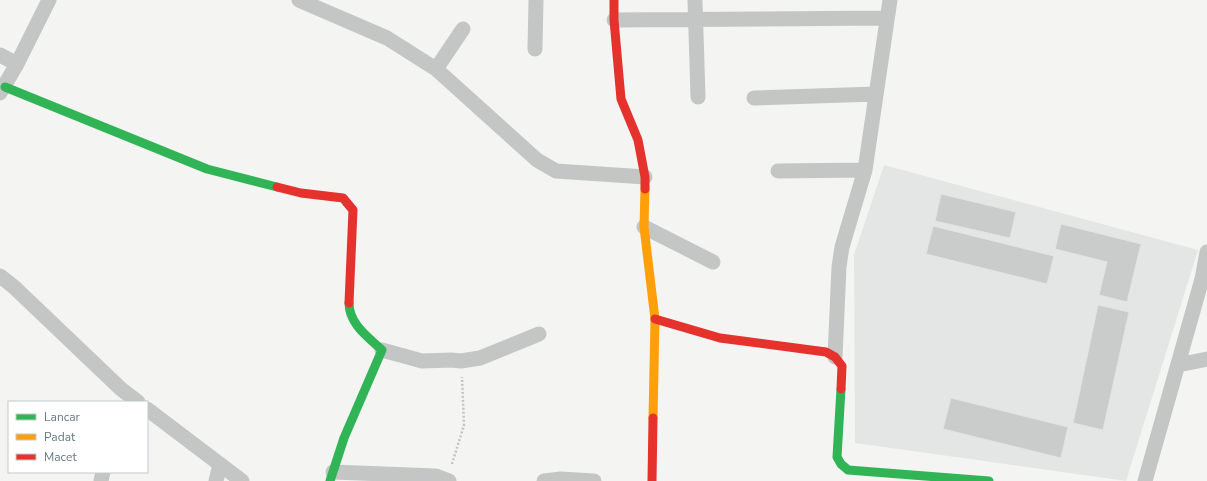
<svg xmlns="http://www.w3.org/2000/svg" width="1207" height="481" font-family="'Nunito Sans',sans-serif">
	<rect width="100%" height="100%" fill="#f4f4f3"/>
	<path fill="#e4e5e5" d="M884,165L1198,250L1126,481L855,443L854,255Z"/>
	<path fill="#cacccc" stroke="#e3e3e2" d="M941,194L1016,212L1010,238L935,221Z
		M1061,224L1141,244L1127,302L1099,295L1107,262L1055,249Z
		M933,226L1054,256L1047,284L926,254Z
		M1098,305L1129,312L1103,430L1073,423Z
		M951,398L1068,427L1061,458L943,429Z"/>
	<g fill="none" stroke-linecap="round" stroke-linejoin="round">
		<path stroke="#c2c4c4" stroke-width="2.5" stroke-dasharray="2 2" stroke-linecap="butt" d="M452,464L464,425L462,377"/>
		<path stroke="#c4c6c6" stroke-width="15" d="M299,0L387,38L436,69L537,160L556,171L645,177
			M695,0L698,97
			M614,20L887,18
			M535,49L536,0
			M0,55L17,64
			M436,69L463,29
			M0,93L17,64L49,0
			M754,98L876,94
			M778,171L865,170
			M644,227L713,262
			M0,276L14,287L121,389L138,402
			M382,350L422,361L451,360L461,361L480,358L539,334
			M835,357L839,267L842,247L865,170L890,0
			M1178,365L1207,359
			M147,409L242,481
			M333,472L436,476L449,481
			M101,481L103,472
			M216,481L220,464
			M544,481L561,479L594,481
			M1145,481L1202,279L1207,252"/>
		<path stroke="#30b455" stroke-width="9" d="M5,87L207,169L277,187
			M841,389L837,457L841,464L848,470L989,481
			M330,481L344,438L382,350C368,337 349,324 349,303"/>
		<path stroke="#ff9f0a" stroke-width="9" d="M645,189L644,227L655,319L653,418"/>
		<path stroke="#e5322d" stroke-width="9" d="M614,0V20L621,99L638,140L645,177V189
			M277,187L301,193L343,198L353,210L349,303
			M655,319L720,338L826,352L835,357L842,366L841,389
			M652,481L653,418"/>
	</g>
	<rect x="8" y="401" width="140" height="72" fill="#ffffff" stroke="#c2c9cc"/>
	<rect x="16" y="414" width="20" height="6" fill="#30b455" stroke="#c2c9cc"/>
	<text x="44" y="421" font-size="12" fill="#667980">Lancar</text>
	<rect x="16" y="434" width="20" height="6" fill="#ff9f0a" stroke="#c2c9cc"/>
	<text x="44" y="441" font-size="12" fill="#667980">Padat</text>
	<rect x="16" y="454" width="20" height="6" fill="#e5322d" stroke="#c2c9cc"/>
	<text x="44" y="461" font-size="12" fill="#667980">Macet</text>
</svg>
